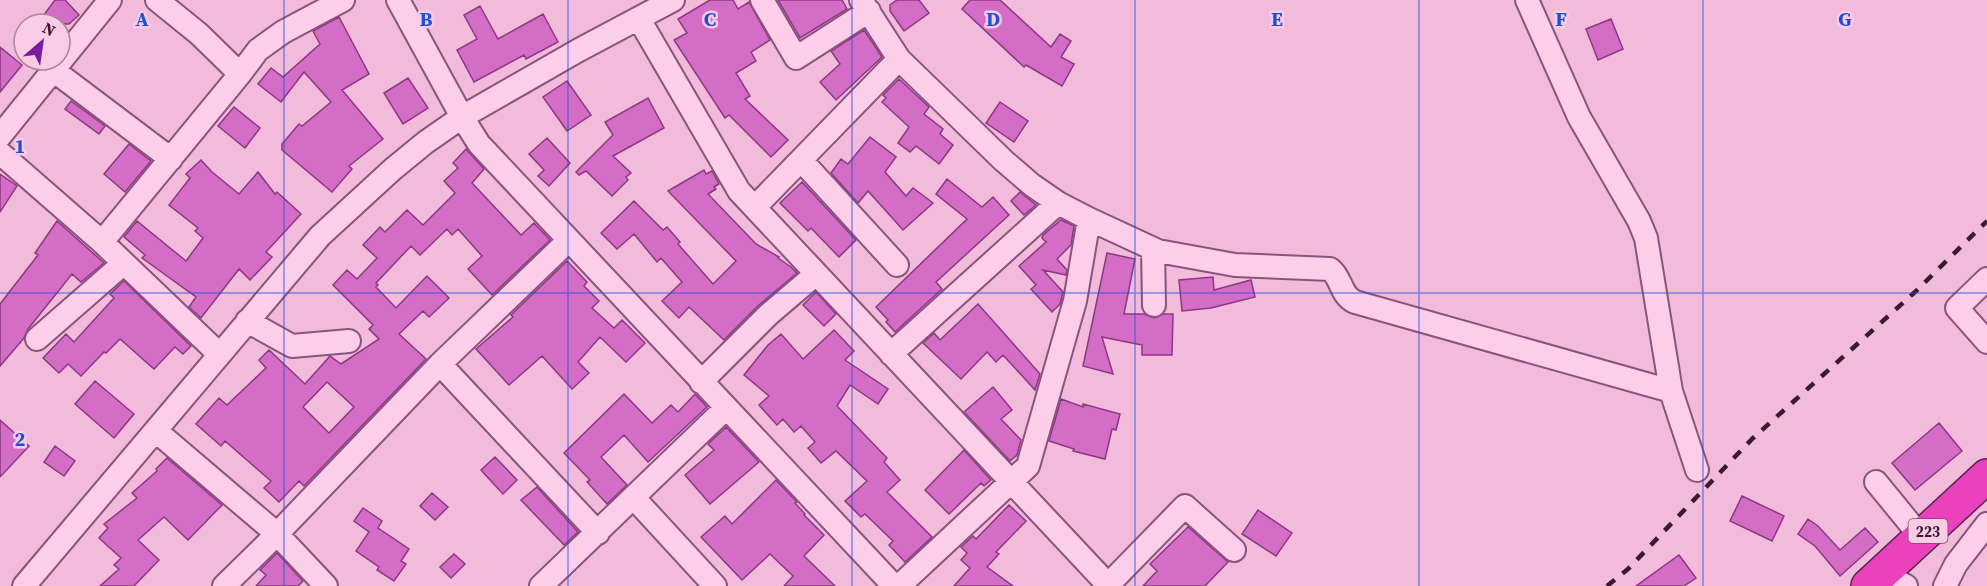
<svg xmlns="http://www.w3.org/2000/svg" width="1987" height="586" font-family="'Source Serif 4',serif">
	<rect width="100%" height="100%" fill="#f2bbdb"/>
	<path fill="#d46dc6" stroke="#8c3782" stroke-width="1.5" fill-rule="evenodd" d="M55,0H65L79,15L69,24H37Z
		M710,0H733L738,9L749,2L770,40L751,52L756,61L736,73L750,96L745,99L788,140L771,157L729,115L725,118L674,40L687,33L678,19Z
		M778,0H842L847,9L800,38Z
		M897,0H919L929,13L904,31L890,11V5Z
		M970,0H1000L1051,47L1060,34L1071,41L1061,57L1074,64L1062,86L1026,65L1024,67L962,9Z
		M480,6L498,39L543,14L558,42L526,59L524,55L474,82L457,50L477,39L464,15Z
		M339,17L369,74L342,90L383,139L349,166L352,169L332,192L282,150V144L299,124L302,126L331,102L304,72L281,102L258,84L271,68L283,77L320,44L313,31Z
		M1611,19L1623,49L1598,60L1586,29Z
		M864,30L882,57L836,100L820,82L840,64L831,51Z
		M0,47L22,65L0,92Z
		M408,78L428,108L403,124L384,93Z
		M899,79L929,107L924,114L943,129L940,134L953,145L939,164L916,146L910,152L898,143L909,127L882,102L886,98L883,95Z
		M567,81L591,115L567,131L543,97Z
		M648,98L664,128L613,156L631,173L626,177L628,180L612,196L586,171L579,175L576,172L613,135L605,122Z
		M71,101L105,126L99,134L65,109Z
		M1000,102L1028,121L1014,142L986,123Z
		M234,107L260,128L245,148L218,126Z
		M870,137L896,157L885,172L906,196L913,188L933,203L903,230L868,191L858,203L831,173L841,159L848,164Z
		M547,138L570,163L549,186L538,176L544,170L529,154Z
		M129,144L151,161L125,192L104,174Z
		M466,149L484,169L472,183L521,235L534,223L550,240L492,295L468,269L482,256L458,229L452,235L447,229L420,255L411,246L376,283L378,285L376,287L396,308L427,276L449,298L429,317L423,311L399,334L426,359L304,486L299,481L279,502L264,488L271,481L225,441L221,446L196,424L219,398L227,405L266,368L259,360L269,350L305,384L330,356L341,364L379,339L369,329L373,325L333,285L347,270L357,279L377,258L363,245L380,227L385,232L407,210L423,225L455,193L444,181L458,168L453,163ZM327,382L354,407L329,433L303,407Z
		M201,160L212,172L239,194L258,172L275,194L277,192L301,214L266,252L272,257L250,280L239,269L201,318L189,307L196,297L142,258L145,255L124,237L137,221L186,261L203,238L195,231L198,228L169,205L190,178L186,174Z
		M704,170L706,174L712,171L719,184L714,187L716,189L708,194L756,244L779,257L778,258L791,267L797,273L759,305L724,340L689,307L679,318L662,301L682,282L661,258L657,262L634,234L617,249L601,233L634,201L663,230L667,227L680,242L678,244L713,284L736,261L668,191Z
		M0,174L17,186L0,212Z
		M947,179L982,207L993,197L1009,215L936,282L942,289L895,332L886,322L888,320L876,307L967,219L936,194Z
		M802,182L856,240L839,257L811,228L808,231L780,203Z
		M1020,192L1036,205L1024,215L1011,201Z
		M1061,220L1074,226L1071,245L1057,259L1067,270L1066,275L1043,270L1063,292L1060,304L1052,312L1031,289L1036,285L1019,266L1046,242L1042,238L1043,235Z
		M57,221L104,263L81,282L72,274L28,329L24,338L0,366V304L38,255L35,253Z
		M1107,253L1135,259L1124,314H1144L1154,318L1163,314H1173L1172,355H1142V345L1102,337L1113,374L1083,366Z
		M567,261L587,282L584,286L599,301L592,308L614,328L622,320L645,343L626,362L600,337L578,362L589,373L572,389L542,356L509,385L476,349L513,317L511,315Z
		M1213,277L1214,290L1251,280L1255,297L1211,308L1182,311L1179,280Z
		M124,281L191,346L183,354L175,347L154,369L120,339L106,353L104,352L81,376L68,364L59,373L43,358L66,334L74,342L114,298L110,294Z
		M816,292L836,314L824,326L803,305Z
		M978,304L1040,374L1035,390L1003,355L996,362L987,352L961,379L923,343L934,333L940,340Z
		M834,330L854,351L845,360L888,389L878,404L850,385L837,406L887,458L884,462L900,480L887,492L932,537L905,562L889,545L893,541L865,514L861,517L845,501L867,481L836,451L821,463L808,448L815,442L801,426L794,432L783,419L777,425L759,405L769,396L744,375L768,345L781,334L803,359Z
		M95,381L134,414L114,438L75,404Z
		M993,387L1012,410L1001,419L1021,440L1017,455L1010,461L964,412Z
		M624,394L652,423L671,405L678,412L695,394L707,407L648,462L624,435L601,457L627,485L607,504L587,482L590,480L564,453Z
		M1061,399L1083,407V404L1120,414L1116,430L1112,429L1105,459L1073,451L1074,449L1049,441Z
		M0,420L29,446L0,477Z
		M1939,423L1962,451L1915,490L1892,463Z
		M726,427L759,462L710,504L685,475L714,450L708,444Z
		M55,446L75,461L64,476L44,462Z
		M964,450L991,480L984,486L981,483L949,514L925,490Z
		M495,457L517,480L503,494L481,470Z
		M167,458L222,505L188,540L164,517L138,540L159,560L134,586H100L119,569L114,565L121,558L99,538L108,528L104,524L137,498L132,493L157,471L156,469Z
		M776,480L797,502L795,503L805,514L804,515L824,535L804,556L835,586H784L793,576L770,554L742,580L701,537L725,516L732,524Z
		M537,487L578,532L564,545L521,500Z
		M432,493L448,507L435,520L420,506Z
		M1742,496L1784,516L1772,541L1730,521Z
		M1009,505L1026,521L996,552L999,554L987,567L1013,586H954L970,568L961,560L967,553L961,547L973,536L976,539Z
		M363,508L382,521L378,528L409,549L401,561L406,564L394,581L377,570L379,567L356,551L369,532L354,521Z
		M1258,510L1292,533L1276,556L1242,534Z
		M1808,519L1818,526L1840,550L1865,528L1878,542L1840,576L1815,546L1798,534Z
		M1188,527L1228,562L1205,586H1143L1157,571L1150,564Z
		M277,553L303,581L298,586H256L266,575L260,570Z
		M454,554L465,564L451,578L440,567Z
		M1679,555L1696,578L1684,586H1636Z"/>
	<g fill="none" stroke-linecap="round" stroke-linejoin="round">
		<defs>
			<path id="minor" d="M398,0L462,117L479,144L894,586
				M762,0L796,58L869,11
				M861,0L899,59L1004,161L1032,185L1058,203L1089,219L1075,301L1028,466L899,586
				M1527,0L1579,117L1639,221L1646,238L1671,391L1697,470
				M639,19L739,191L1109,586
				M53,70L171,159
				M240,74L258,50L283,32L343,0
				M0,136L110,0
				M0,153L102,242L219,354
				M801,160L897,265
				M755,207L899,59
				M1089,219L1158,251L1235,265L1330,269C1342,278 1340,295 1355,302L1671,391
				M102,242L240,74L199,34L157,0
				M1153,249L1154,305
				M1987,279L1957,308L1987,342
				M247,321L292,346L349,341
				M37,339L124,263
				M891,354L1058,203
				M440,364L598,533
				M701,382L768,315L816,274
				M156,431L277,534L326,586
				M1876,482L1921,537
				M634,498L715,586
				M1882,573L1906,586
				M1108,585L1185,506L1234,550
				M24,586L320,236L393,169L426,142L462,117L579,50L673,0
				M224,586L277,534L440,364L568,241
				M541,586L726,408
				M1945,586L1956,564L1987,524"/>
			<path id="highway" d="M1868,586L1987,476"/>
		</defs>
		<use href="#minor" stroke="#8a537d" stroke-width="26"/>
		<use href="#highway" stroke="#57284f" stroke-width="36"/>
		<use href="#minor" stroke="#fccee9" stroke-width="22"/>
		<use href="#highway" stroke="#ec41bc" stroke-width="33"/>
		<path stroke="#381a32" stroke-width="4.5" stroke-dasharray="10 10" stroke-linecap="butt" d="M1607,586L1628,569L1752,439L1915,292L1987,221"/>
	</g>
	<path fill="none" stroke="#1d4ed8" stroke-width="1.5" stroke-opacity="0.55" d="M284,0V586M568,0V586M852,0V586M1135,0V586M1419,0V586M1703,0V586M0,293H1987"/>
	<g text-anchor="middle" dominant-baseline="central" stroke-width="5" stroke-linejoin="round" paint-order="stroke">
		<rect fill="#f9cbe5" stroke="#724f68" stroke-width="1.5" x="1908.5" y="519" width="39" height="24" rx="4.5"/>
		<g font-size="15" font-weight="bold" fill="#381a32">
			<text x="1928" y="531">223</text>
		</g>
	</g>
	<g font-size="20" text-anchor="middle" font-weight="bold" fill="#1d4ed8" stroke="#f9cbe5" stroke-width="5" stroke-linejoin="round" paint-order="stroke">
		<text x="142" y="26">A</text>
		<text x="426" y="26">B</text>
		<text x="710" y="26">C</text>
		<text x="993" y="26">D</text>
		<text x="1277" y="26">E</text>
		<text x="1561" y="26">F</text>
		<text x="1845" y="26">G</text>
		<text x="20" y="153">1</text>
		<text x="20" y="446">2</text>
	</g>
	<g transform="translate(42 42) rotate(29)"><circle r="28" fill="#f9cbe5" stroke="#ac849d" stroke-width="1.5"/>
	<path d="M0-4.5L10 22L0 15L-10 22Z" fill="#7a1d9f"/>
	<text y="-9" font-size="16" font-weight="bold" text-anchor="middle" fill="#381a32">N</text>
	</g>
</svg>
